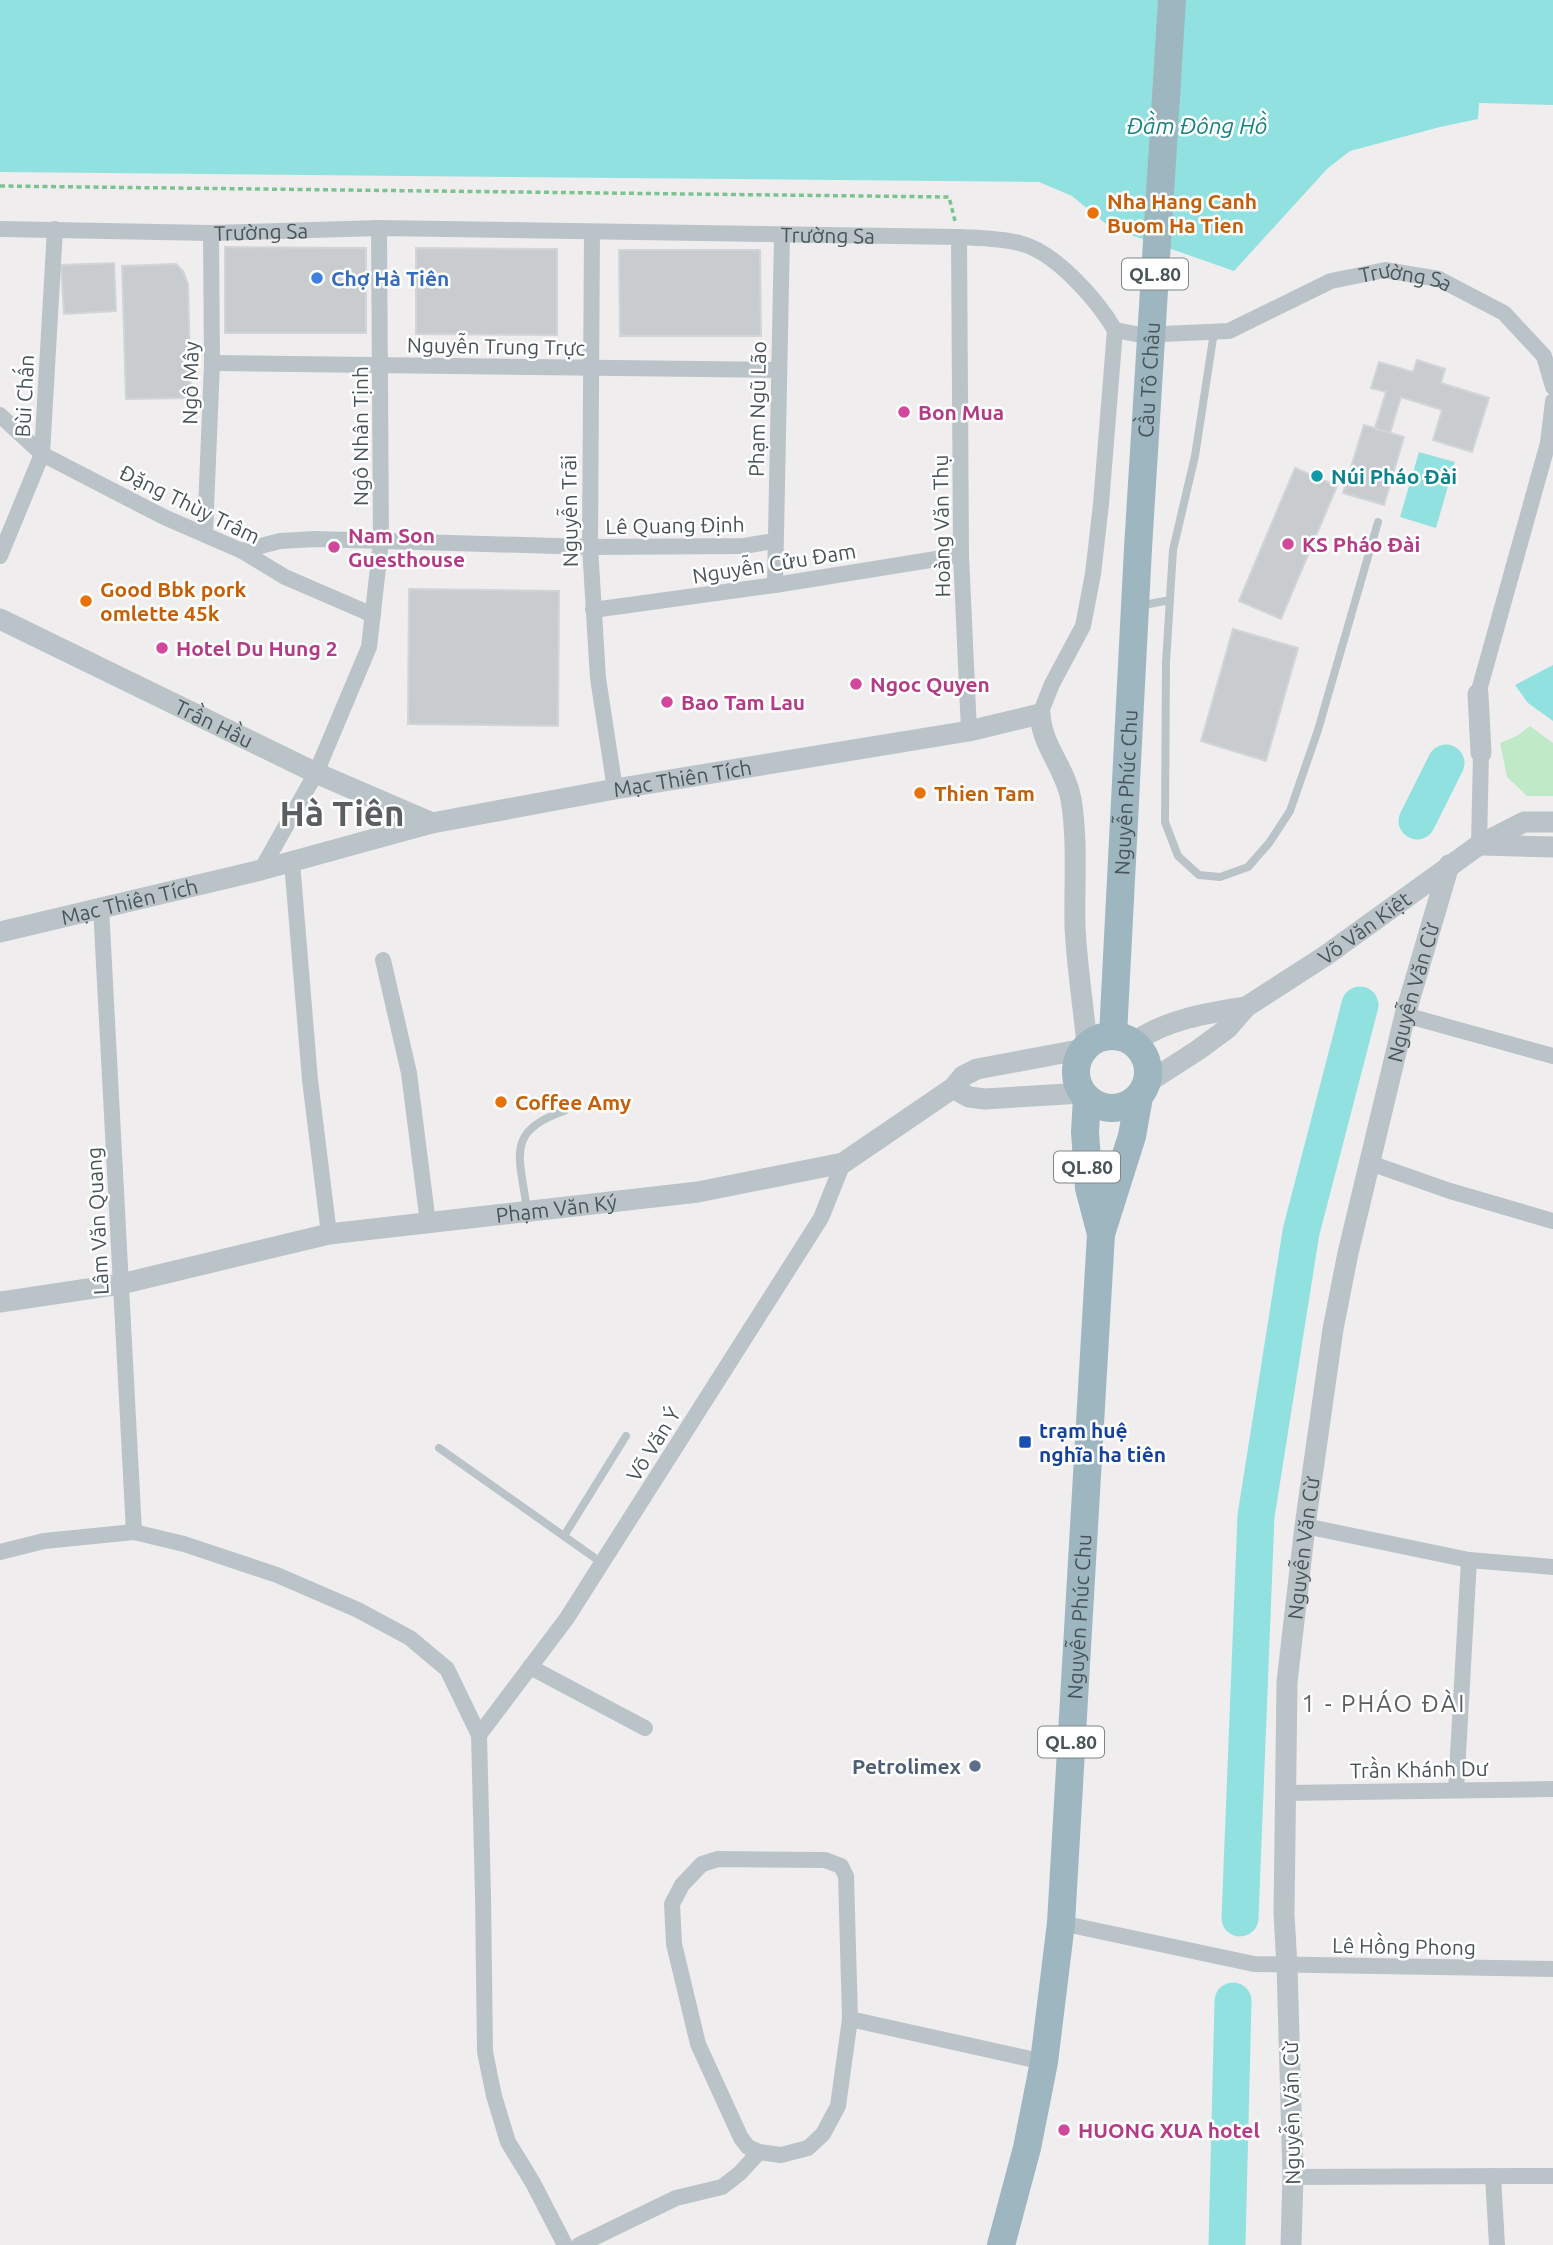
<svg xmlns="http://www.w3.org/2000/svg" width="1553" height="2245" font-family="Ubuntu,sans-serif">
	<rect width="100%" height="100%" fill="#f0edee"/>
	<path fill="#c0e9c8" d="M1530,726L1553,743V796H1527L1507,777L1500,743L1517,736Z"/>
	<path fill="#92e1e1" d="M0,0H1553V105L1479,103L1478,119L1440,127L1350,151L1327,169L1234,271L1111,228L1072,196L1039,182L0,172Z
		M1419,452L1455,462L1436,528L1400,517Z
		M1553,665V721L1528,703L1515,685Z"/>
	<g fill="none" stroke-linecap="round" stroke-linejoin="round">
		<path stroke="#92e1e1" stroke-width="37" d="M1417,821L1446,763
			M1240,1918L1256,1516L1301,1232L1360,1005
			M1227,2245L1233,2001"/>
	</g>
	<path fill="#c8cccf" stroke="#d2d5d8" stroke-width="2" d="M225,247L366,248V333H225Z
		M416,248L557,249V335L416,334Z
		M619,250H760L761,336H620Z
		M114,263L116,311L64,314L61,265Z
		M176,264L183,271L188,284L191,398L126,399L122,266Z
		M1417,360L1445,369L1441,383L1489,398L1472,452L1433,440L1442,410L1401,397L1390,433L1375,428L1386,392L1371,388L1379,362L1413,372Z
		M1364,425L1404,437L1384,505L1343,493Z
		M1295,468L1337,486L1281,619L1239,601Z
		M409,589L559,591L558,726L408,724Z
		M1233,629L1298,648L1266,761L1201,741Z"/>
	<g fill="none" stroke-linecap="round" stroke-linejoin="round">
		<path stroke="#7cc392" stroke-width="3.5" stroke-dasharray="5 3.5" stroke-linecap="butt" d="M0,186L949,197L955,221"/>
		<path stroke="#bac4c8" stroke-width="8" d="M1214,332L1195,456L1173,550L1166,663L1165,822L1178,856L1199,875L1220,877L1248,867L1269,843L1290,811L1318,730L1378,522
			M1139,606L1170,600
			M527,1211C521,1158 503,1132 564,1111
			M439,1448L602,1563
			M564,1536L626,1436"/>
		<g stroke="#bac4c8" stroke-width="16">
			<path id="s1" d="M0,229L211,233L379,228L959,237C979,238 1000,238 1019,243C1055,251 1097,300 1115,330L1141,335L1229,331L1331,281L1385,270L1439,279L1504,313L1544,356L1553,387"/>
			<path d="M592,232L590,547L598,678L615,789"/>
			<path d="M959,237L961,555L969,731"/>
			<path d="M212,363L779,370"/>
			<path d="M0,415L42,454L164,517L242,551L285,577L373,615"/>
			<path d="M205,534L212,363L211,233"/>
			<path d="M242,551L280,541L315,539L590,547L744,546L774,541"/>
			<path d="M0,556L42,454L55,229"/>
			<path d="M775,585L782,234"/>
			<path d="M593,610L775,585L961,555"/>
			<path d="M1478,694L1548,443L1553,401"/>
			<path d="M1040,714L1052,684L1083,626L1093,574L1101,504L1115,330"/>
			<path d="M1479,845L1481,753"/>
			<path d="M292,862L310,1080L329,1234"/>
			<path d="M261,870L316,773L369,647L381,541L379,228"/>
			<path d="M101,907L134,1532"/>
			<path d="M383,960L409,1073L428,1223"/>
			<path d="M1405,1015L1553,1056"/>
			<path d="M1370,1163L1450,1191L1553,1221"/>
			<path d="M1305,1526L1469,1560L1553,1567"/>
			<path d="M0,1552L44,1541L134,1532L184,1544L277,1575L358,1610L410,1638L447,1669L479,1735L483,1895L485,2052L494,2096L508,2142L533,2183L565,2245"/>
			<path d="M530,1667L645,1728"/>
			<path d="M479,1735L567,1618L821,1218L843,1163"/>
			<path d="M1456,1790L1469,1560"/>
			<path d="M1286,1793L1553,1789"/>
			<path d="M718,1859L825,1860L841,1866L846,1876L850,2019L838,2106L823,2134L808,2148L781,2155L759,2152L748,2147L741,2138L698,2044L674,1944L672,1904L682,1885L702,1864Z"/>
			<path d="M1061,1923L1254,1964L1553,1969"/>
			<path d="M850,2019L1044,2062"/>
			<path d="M1493,2176L1497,2245"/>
			<path d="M1293,2177L1553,2176"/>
			<path d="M579,2245L676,2198L722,2187L740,2173L759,2152"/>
		</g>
		<g stroke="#bac4c8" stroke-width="21">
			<path id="s2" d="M0,619L316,773L432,823"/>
			<path d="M1478,694L1481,753"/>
			<path d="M1481,845L1553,847"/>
			<path id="s3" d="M0,932L261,870L432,823L615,789L969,731L1040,714C1042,747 1065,767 1071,799C1078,841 1074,885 1075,927C1077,966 1083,1005 1087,1044"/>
			<path d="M1134,1042C1168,1019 1207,1013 1246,1007"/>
			<path id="s4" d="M1147,1083L1198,1050L1228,1028L1246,1007L1325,956L1479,845L1524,822H1553"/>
			<path d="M953,1088L969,1097L985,1099L1083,1093"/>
			<path id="s5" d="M0,1302L121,1284L329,1234L698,1192L843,1163L953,1088L963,1076L977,1069L1084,1049"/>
			<path id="s6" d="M1291,2245L1293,2177L1287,1966L1284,1914L1287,1682L1305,1526L1333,1329L1348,1253L1405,1015L1449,865"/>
		</g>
		<g stroke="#9db6c0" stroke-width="28">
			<path id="s7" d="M1113,1035L1138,548L1172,0"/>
			<circle cx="1112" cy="1072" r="36"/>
			<path d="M1087,1098L1085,1132L1089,1188L1101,1234"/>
			<path id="s8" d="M1001,2245L1027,2148L1044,2062L1061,1923L1101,1234L1132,1136L1139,1097"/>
		</g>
	</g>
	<g fill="#e8710a" stroke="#fff" stroke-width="2.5">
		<circle cx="1093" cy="213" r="7"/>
		<circle cx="86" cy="601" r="7"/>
		<circle cx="920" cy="793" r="7"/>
		<circle cx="501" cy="1102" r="7"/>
	</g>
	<circle fill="#3f7fe0" stroke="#fff" stroke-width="2.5" cx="317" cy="278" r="7"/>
	<g fill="#d1479c" stroke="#fff" stroke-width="2.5">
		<circle cx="904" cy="412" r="7"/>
		<circle cx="1288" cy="544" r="7"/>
		<circle cx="334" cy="547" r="7"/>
		<circle cx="162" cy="648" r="7"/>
		<circle cx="856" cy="684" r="7"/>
		<circle cx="667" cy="702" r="7"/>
		<circle cx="1064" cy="2130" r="7"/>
	</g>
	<circle fill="#0f9aa8" stroke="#fff" stroke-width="2.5" cx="1317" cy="476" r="7"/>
	<rect fill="#1a4fb4" stroke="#fff" stroke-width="2.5" x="1018" y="1435" width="14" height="14" rx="3.5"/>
	<circle fill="#5c6f8a" stroke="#fff" stroke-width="2.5" cx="975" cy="1766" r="7"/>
	<g text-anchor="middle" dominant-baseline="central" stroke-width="5" stroke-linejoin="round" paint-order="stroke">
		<g fill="#fff" stroke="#7f878a" stroke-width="2">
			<rect x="1122" y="258.5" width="66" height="31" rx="5"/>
			<rect x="1054" y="1151.5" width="66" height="31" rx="5"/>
			<rect x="1038" y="1726.5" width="66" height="31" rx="5"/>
		</g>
		<g font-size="19" font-weight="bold" fill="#485458">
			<text x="1155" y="274">QL.80</text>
			<text x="1087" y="1167">QL.80</text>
			<text x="1071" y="1742">QL.80</text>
		</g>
		<g font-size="21" font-weight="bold" fill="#c56008" stroke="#fff" text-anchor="start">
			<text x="1107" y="201">Nha Hang Canh<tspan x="1107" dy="24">Buom Ha Tien</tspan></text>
			<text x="100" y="589">Good Bbk pork<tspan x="100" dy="24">omlette 45k</tspan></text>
			<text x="934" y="793">Thien Tam</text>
			<text x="515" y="1102">Coffee Amy</text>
		</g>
		<g font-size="21" fill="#485458" stroke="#fff">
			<text stroke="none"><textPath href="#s1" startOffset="261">Trường Sa</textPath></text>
			<text stroke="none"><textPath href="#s1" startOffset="828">Trường Sa</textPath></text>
			<text stroke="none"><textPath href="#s1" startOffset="1456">Trường Sa</textPath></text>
			<text transform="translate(496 346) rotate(1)">Nguyễn Trung Trực</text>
			<text stroke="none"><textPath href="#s7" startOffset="656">Cầu Tô Châu</textPath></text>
			<text transform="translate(190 383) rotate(-89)">Ngô Mây</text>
			<text transform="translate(24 396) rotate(-87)">Bùi Chấn</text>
			<text transform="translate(757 409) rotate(-89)">Phạm Ngũ Lão</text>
			<text transform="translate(360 436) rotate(-90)">Ngô Nhân Tịnh</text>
			<text transform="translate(190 504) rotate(26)">Đặng Thùy Trâm</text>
			<text transform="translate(569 511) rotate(-91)">Nguyễn Trãi</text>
			<text transform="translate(675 525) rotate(-1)">Lê Quang Định</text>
			<text transform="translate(941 526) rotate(-91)">Hoàng Văn Thụ</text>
			<text transform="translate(774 563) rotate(-9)">Nguyễn Cửu Đam</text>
			<text stroke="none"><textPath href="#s2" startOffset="238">Trần Hầu</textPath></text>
			<text stroke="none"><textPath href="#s3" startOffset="700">Mạc Thiên Tích</textPath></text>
			<text stroke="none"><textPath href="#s7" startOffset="243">Nguyễn Phúc Chu</textPath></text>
			<text stroke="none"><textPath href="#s3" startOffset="133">Mạc Thiên Tích</textPath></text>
			<text stroke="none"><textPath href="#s4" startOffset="268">Võ Văn Kiệt</textPath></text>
			<text stroke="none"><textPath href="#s6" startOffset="1265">Nguyễn Văn Cừ</textPath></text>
			<text stroke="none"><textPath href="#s5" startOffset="565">Phạm Văn Ký</textPath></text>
			<text transform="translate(97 1221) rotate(-93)">Lâm Văn Quang</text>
			<text transform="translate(653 1444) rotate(-58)">Võ Văn Ý</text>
			<text stroke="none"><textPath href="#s6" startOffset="698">Nguyễn Văn Cừ</textPath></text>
			<text stroke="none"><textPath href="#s8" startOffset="635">Nguyễn Phúc Chu</textPath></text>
			<text transform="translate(1419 1769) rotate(-1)">Trần Khánh Dư</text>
			<text transform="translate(1404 1946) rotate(1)">Lê Hồng Phong</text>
			<text transform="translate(1291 2113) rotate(-91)">Nguyễn Văn Cừ</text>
		</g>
		<g font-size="21" font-weight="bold" fill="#366cbe" stroke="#fff" text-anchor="start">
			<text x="331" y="278">Chợ Hà Tiên</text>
		</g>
		<g font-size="21" font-weight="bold" fill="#b23c85" stroke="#fff" text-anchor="start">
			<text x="918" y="412">Bon Mua</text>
			<text x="348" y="535">Nam Son<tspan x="348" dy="24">Guesthouse</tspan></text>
			<text x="1302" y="544">KS Pháo Đài</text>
			<text x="176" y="648">Hotel Du Hung 2</text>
			<text x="870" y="684">Ngoc Quyen</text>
			<text x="681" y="702">Bao Tam Lau</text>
			<text x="1078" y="2130">HUONG XUA hotel</text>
		</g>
		<g font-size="21" font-weight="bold" fill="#0d838f" stroke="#fff" text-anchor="start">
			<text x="1331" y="476">Núi Pháo Đài</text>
		</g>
		<g font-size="21" font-weight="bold" fill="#164399" stroke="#fff" text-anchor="start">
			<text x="1039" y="1430">trạm huệ<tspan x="1039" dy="24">nghĩa ha tiên</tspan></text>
		</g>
		<g font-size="21" font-weight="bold" fill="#4e5e75" stroke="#fff" text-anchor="end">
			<text x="961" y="1766">Petrolimex</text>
		</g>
		<g font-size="23" font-style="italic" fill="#1a8283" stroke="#fff">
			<text x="1197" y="125">Đầm Đông Hồ</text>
		</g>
		<g font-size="24" letter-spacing="2" fill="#5b5f61" stroke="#fff">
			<text x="1384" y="1703">1 - PHÁO ĐÀI</text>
		</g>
		<g font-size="35" font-weight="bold" fill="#5b5f61" stroke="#fff">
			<text x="342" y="813">Hà Tiên</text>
		</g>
	</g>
</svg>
